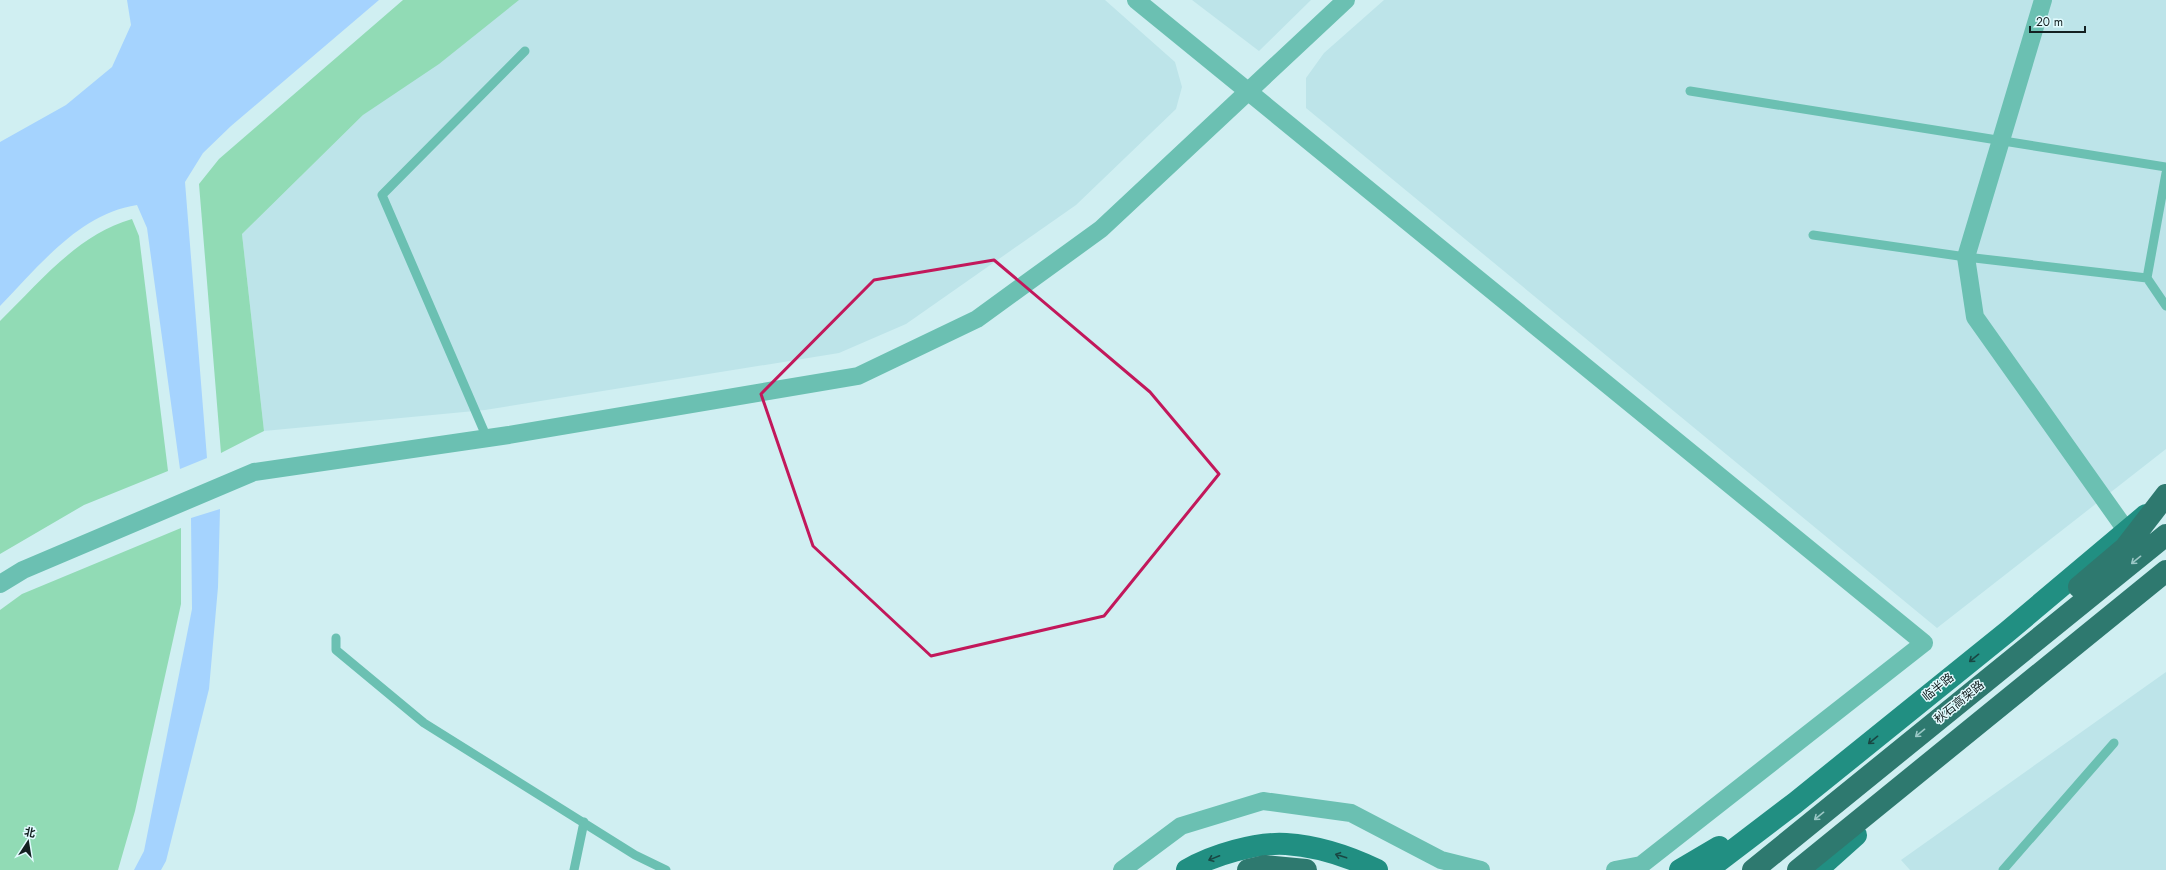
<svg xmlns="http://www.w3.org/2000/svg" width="2166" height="870" font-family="Jost,'Noto Sans SC',sans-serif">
	<rect width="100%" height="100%" fill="#d0eff2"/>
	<path fill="#bde4e9" d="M513,0H1105L1175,62L1182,87L1176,109L1076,205L906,324L839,353L485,410L264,431L242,234L363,115Z
		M1192,0H1311L1259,51Z
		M1384,0H2166V449L1937,628L1306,108V78L1324,53Z
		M2166,672V870H1910L1901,860Z"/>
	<path fill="#91dbb5" d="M403,0H519L439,64L363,115L242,234L264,431L221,453L199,184L219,159Z
		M132,219L139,236L168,471L84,505L0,554V321C40,282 77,235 132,219Z
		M181,528V604L135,811L118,870H0V610L22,594Z"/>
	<path fill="#a5d3fe" d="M127,0H379L231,126L203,153L185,182L207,458L180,469L147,228L137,205C79,214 39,266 0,306V142L66,105L112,67L131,25Z
		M220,509L218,587L209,689L166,861L161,870H134L144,851L192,609L191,518Z"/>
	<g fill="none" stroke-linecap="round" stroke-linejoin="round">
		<path stroke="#6bc0b2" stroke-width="9" d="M1690,91L2166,167
			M1813,235L1966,257L2147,278L2166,306
			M2147,278L2166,173
			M487,438L382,195L525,51
			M336,638V650L424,723L635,855L666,870
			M574,870L584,822
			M2003,870L2114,743"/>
		<path stroke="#6bc0b2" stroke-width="18" d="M1136,0L1924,643L1641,865L1615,870
			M2043,0L1966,257L1975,317L2126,530
			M0,584L23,570L254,472L509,435L858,376L977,319L1101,229L1346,0
			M1122,870L1181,826L1263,801L1351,813L1441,860L1481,870"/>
		<path stroke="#218f82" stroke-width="22" d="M1187,870C1212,855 1257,842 1286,844C1317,846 1350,857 1377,870
			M1680,870L1719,847
			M1707,870L1795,803L2007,632L2146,515
			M1817,870L1856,835"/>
		<path stroke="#2e796f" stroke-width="22" d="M2079,587L2125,548L2166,495
			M1248,870L1265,866L1306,870
			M1753,870L2166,535
			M1798,870L2166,571"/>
	</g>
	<defs><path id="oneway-shaft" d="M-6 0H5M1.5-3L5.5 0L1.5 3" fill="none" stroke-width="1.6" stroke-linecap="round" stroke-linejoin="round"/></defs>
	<g stroke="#9ac7c5">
		<use href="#oneway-shaft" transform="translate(2136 560) rotate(141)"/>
		<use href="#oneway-shaft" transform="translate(1920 733) rotate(141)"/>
		<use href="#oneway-shaft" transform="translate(1819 816) rotate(141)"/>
	</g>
	<g stroke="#194743">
		<use href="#oneway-shaft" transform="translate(1974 658) rotate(141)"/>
		<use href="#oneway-shaft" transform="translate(1873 740) rotate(141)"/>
		<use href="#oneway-shaft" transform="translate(1341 856) rotate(-162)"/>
		<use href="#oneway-shaft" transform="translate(1214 858) rotate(158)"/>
	</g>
	<path fill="none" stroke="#c2185b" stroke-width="3" stroke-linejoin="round" d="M994,260L1150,392L1219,474L1104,616L931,656L813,546L761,394L874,280Z"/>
	<g text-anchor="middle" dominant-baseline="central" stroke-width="3" stroke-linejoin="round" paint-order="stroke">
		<g font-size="12" fill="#142021" stroke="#e2fbfe">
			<text transform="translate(1938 687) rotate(-39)">临半路</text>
			<text transform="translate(1959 702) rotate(-39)">秋石高架路</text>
		</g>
	</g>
	<g transform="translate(28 842) rotate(12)" stroke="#e2fbfe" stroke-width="3" paint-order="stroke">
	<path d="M0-3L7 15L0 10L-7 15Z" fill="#142021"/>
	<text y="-6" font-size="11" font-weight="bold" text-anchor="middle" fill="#142021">北</text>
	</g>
	<path d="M2030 26v6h55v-6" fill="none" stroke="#142021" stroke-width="2"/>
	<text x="2036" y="26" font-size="12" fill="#142021" stroke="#e2fbfe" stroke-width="3" paint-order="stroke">20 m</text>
</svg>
